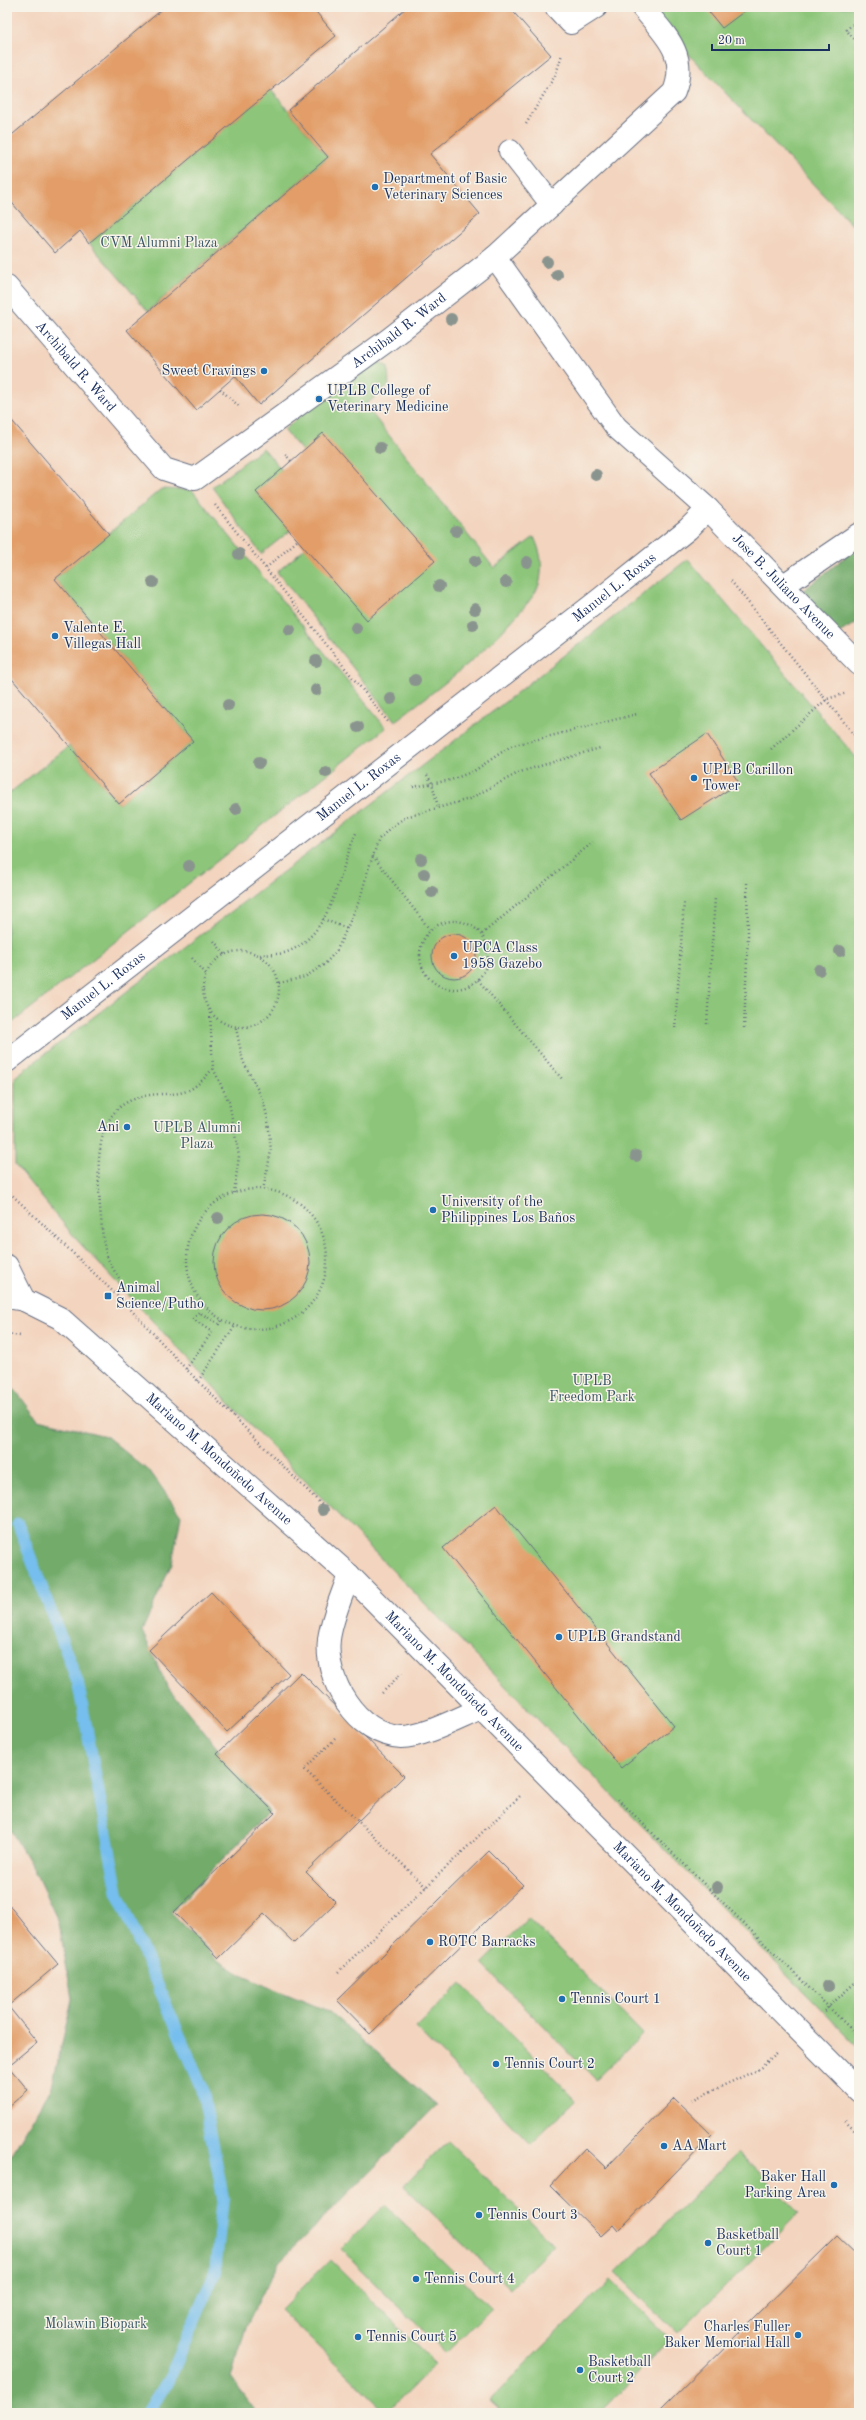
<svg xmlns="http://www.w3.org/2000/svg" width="866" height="2420" font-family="'Old Standard TT',serif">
	<rect width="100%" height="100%" fill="#f7f3e8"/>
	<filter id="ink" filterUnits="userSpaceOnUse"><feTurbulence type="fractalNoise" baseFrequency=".025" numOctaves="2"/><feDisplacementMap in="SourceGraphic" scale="8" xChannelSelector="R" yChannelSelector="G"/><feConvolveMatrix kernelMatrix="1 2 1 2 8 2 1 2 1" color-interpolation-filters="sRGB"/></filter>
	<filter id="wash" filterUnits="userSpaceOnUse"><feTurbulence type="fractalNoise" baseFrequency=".012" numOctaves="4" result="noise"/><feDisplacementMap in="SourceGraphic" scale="16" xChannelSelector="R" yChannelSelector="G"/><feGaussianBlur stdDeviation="0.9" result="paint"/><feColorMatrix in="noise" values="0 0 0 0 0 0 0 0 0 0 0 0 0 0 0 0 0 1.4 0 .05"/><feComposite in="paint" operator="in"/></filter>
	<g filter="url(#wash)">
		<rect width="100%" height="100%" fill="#efe1c1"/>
		<path fill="#f3d4be" d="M7,7H859V2413H7Z"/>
		<path fill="#8dc67a" stroke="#547a6c" d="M649,7H859V232L692,58Z
			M271,90L328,157L148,311L89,243Z
			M379,362L388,367L389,386L365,405L494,568L534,537C541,553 543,563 540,581C537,594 525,606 516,616C479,659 440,687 395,721L277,572L305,548L303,452L284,430L343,378L360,366Z
			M263,448L282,470L256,492L290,531L261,554L212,487Z
			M161,489L192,490L386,728L7,1027V795L69,746L119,804L193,741L55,579Z
			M688,559L859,761V2048L228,1402L77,1240L15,1165V1077L496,709Z
			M528,1918L643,2034L596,2080L482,1964Z
			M461,1983L576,2100L530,2144L416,2028Z
			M448,2141L554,2245L510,2289L404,2186Z
			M738,2152L799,2213L678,2334L616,2273Z
			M385,2205L491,2308L446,2353L341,2249Z
			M330,2260L435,2364L387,2413L280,2310Z
			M610,2280L671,2340L599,2413H502L489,2401Z"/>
		<path fill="#72ab6a" stroke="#466d64" d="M859,546V621L834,636L800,593Z
			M7,1384L16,1391L38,1420L106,1436L152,1474L181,1515L172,1563L142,1631L167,1686L269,1812L171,1912L219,1961L245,1977L328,2011L437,2105L279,2262L246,2327L231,2378L257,2413H7V2162L52,2087L72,1999L59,1923L34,1870L7,1824Z"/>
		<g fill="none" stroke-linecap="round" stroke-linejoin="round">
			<path stroke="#74beed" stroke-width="12" d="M18,1524L78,1683L118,1894L202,2087L223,2198L215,2272L170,2377L148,2413"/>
		</g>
		<g id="blocks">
			<path fill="#e29d68" d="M165,7H312L336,36L89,243L80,231L55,253L7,197V139Z
				M407,7H509L551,55L430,154L480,214L259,405L235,376L196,410L127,330L328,157L288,110Z
				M705,7H750L722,28Z
				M7,415L109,534L55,579L193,741L119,804L7,673Z
				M323,433L435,561L367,620L256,492Z
				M707,734L739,783L681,820L649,773Z
				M432 956a22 22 0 1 1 44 0a22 22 0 1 1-44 0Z
				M214 1262a48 48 0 1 1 96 0a48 48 0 1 1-96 0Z
				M496,1505L674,1726L621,1768L443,1548Z
				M211,1592L289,1674L227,1732L149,1650Z
				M301,1672L404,1776L306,1872L336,1902L294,1943L264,1914L219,1958L174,1912L275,1813L217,1754Z
				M489,1851L523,1885L370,2034L337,2000Z
				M7,1903L58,1964L8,2006L37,2042L8,2066L28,2090L7,2108Z
				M674,2098L712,2135L618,2231L613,2225L601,2236L550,2186L585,2148L606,2168Z
				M837,2236L859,2257V2413H658Z"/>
		</g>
	</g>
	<g filter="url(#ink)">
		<use href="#blocks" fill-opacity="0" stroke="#656d81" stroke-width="1"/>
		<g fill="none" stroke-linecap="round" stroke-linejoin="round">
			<defs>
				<g id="minor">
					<path d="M556,7L571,23L596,7"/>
					<path d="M510,151L552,205"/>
					<path id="s1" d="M495,257L616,427L708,509L859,664"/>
					<path id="s2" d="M7,287L164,469L195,479L388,340L495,257L674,92C689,54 664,34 642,7"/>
					<path d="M784,585L859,534"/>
					<path id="s3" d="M7,1061L599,600L688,529L708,509"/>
					<path d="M7,1266L24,1300"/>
					<path id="s4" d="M7,1297L24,1300L60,1318L349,1575L859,2091"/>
					<path d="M349,1575C342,1596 332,1617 329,1639C324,1679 357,1735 401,1737C424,1737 459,1718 481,1709"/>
				</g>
			</defs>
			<use href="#minor" stroke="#656d81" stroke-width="24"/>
			<path stroke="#656d81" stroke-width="2.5" stroke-dasharray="1 3" stroke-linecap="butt" d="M859,19L846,30L859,44
				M526,124L556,74L562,54
				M220,389L240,407
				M285,454L291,461
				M215,505L389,723
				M266,568L298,540
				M731,581L859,741
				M771,749L827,699L847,693
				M427,775L432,783L438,807
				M413,787L451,780L474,771L511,746L637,714
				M373,856L430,930
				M323,919L348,929
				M420 955a34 34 0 1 1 68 0a34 34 0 1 1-68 0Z
				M482,934L593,842
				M214,941L225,955
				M203 989a38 38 0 1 1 76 0a38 38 0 1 1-76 0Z
				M260,955C268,954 279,955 287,952C334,934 338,871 357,831
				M192,958L206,974
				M478,980L563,1080
				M279,983L305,977L325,964L337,950L360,899L368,870L379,839L391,827L406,817L469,799L520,772L600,748
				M210,1013L213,1068L229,1102L239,1156L234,1193
				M707,1024L715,897
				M236,1028L243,1061L263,1100L268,1120L271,1151L263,1190
				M675,1028L684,902
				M744,1028L748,936L747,881
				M187 1259a70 70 0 1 1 140 0a70 70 0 1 1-140 0Z
				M7,1190L124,1302L186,1369L329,1512
				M119,1278C115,1272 111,1265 108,1259C102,1244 102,1224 100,1207C98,1173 92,1114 134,1099C170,1086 182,1108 213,1068
				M7,1334L20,1336
				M186,1369L212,1332L193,1319L199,1312L219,1324L222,1320
				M198,1381L235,1326
				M382,1693L402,1673
				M335,1739L304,1769L426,1887
				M618,1799L859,2037
				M338,1972L520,1796
				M824,2011L859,1979
				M692,2100L759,2069L778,2053
				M845,2121L859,2135"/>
			<use href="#minor" stroke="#fff" stroke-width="22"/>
		</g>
		<g fill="#8a948e">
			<circle cx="547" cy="262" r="6"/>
			<circle cx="557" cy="275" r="6"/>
			<circle cx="451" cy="319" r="6"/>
			<circle cx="380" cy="448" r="6"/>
			<circle cx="596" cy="475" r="6"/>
			<circle cx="456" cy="531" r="6"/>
			<circle cx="239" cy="554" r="6"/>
			<circle cx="475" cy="561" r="6"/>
			<circle cx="527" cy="562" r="6"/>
			<circle cx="153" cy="582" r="6"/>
			<circle cx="506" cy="582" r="6"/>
			<circle cx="439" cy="586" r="6"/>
			<circle cx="475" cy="609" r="6"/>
			<circle cx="473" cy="625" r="6"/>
			<circle cx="356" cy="628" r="6"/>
			<circle cx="290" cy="630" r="6"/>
			<circle cx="316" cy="661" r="6"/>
			<circle cx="415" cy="680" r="6"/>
			<circle cx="316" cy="690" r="6"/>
			<circle cx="391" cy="699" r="6"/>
			<circle cx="228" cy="705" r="6"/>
			<circle cx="358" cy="727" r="6"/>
			<circle cx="259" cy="763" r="6"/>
			<circle cx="326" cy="772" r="6"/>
			<circle cx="236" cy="809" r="6"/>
			<circle cx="421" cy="859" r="6"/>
			<circle cx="189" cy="866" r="6"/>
			<circle cx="424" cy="874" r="6"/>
			<circle cx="432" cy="892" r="6"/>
			<circle cx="840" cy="951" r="6"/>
			<circle cx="819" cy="970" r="6"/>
			<circle cx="636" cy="1156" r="6"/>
			<circle cx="218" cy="1218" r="6"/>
			<circle cx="323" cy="1510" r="6"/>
			<circle cx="717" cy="1887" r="6"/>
			<circle cx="828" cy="1986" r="6"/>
		</g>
	</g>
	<g fill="#1f6fb2" stroke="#f7f3e8" stroke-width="1.5">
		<circle cx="375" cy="187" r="4"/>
		<circle cx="264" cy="371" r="4"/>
		<circle cx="319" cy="399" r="4"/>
		<circle cx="55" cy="636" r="4"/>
		<circle cx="694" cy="778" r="4"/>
		<circle cx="454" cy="956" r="4"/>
		<circle cx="127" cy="1127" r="4"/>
		<circle cx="433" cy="1210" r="4"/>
		<rect x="104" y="1292" width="8" height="8" rx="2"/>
		<circle cx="559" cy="1637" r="4"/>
		<circle cx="430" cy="1942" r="4"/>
		<circle cx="562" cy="1999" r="4"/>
		<circle cx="496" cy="2064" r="4"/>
		<circle cx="664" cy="2146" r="4"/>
		<circle cx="834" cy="2185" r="4"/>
		<circle cx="479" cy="2215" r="4"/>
		<circle cx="708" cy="2243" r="4"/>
		<circle cx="416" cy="2279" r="4"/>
		<circle cx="798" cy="2335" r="4"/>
		<circle cx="358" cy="2337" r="4"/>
		<circle cx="580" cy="2370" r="4"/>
	</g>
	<g text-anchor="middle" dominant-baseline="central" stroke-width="3" stroke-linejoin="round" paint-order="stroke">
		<g font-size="14" fill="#1b2f5e" stroke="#f7f3e8" text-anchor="start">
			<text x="383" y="179">Department of Basic<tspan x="383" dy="16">Veterinary Sciences</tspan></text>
			<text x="256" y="371" text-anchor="end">Sweet Cravings</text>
			<text x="327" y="391">UPLB College of<tspan x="327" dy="16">Veterinary Medicine</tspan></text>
			<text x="63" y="628">Valente E.<tspan x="63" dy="16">Villegas Hall</tspan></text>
			<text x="702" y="770">UPLB Carillon<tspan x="702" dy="16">Tower</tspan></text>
			<text x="462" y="948">UPCA Class<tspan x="462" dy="16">1958 Gazebo</tspan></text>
			<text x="119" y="1127" text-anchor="end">Ani</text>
			<text x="441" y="1202">University of the<tspan x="441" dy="16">Philippines Los Baños</tspan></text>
			<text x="116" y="1288">Animal<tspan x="116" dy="16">Science/Putho</tspan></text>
			<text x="567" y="1637">UPLB Grandstand</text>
			<text x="438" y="1942">ROTC Barracks</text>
			<text x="570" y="1999">Tennis Court 1</text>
			<text x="504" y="2064">Tennis Court 2</text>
			<text x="672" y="2146">AA Mart</text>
			<text x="826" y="2177" text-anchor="end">Baker Hall<tspan x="826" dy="16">Parking Area</tspan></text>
			<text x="487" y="2215">Tennis Court 3</text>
			<text x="716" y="2235">Basketball<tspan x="716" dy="16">Court 1</tspan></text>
			<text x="424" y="2279">Tennis Court 4</text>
			<text x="790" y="2327" text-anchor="end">Charles Fuller<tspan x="790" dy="16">Baker Memorial Hall</tspan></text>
			<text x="366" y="2337">Tennis Court 5</text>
			<text x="588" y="2362">Basketball<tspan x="588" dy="16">Court 2</tspan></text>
		</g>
		<g font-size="14" fill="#385565" stroke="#f7f3e8">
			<text x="159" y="243">CVM Alumni Plaza</text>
			<text x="197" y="1128">UPLB Alumni<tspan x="197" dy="16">Plaza</tspan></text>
			<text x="592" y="1381">UPLB<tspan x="592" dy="16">Freedom Park</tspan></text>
			<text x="96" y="2324">Molawin Biopark</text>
		</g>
		<g font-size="14" fill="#1b2f5e" stroke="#f7f3e8">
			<text stroke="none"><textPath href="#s2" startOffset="525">Archibald R. Ward</textPath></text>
			<text stroke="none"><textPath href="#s2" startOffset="105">Archibald R. Ward</textPath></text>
			<text stroke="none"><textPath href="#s1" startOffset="440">Jose B. Juliano Avenue</textPath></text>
			<text stroke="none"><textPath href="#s3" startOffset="770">Manuel L. Roxas</textPath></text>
			<text stroke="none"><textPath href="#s3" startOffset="446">Manuel L. Roxas</textPath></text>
			<text stroke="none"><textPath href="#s3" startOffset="122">Manuel L. Roxas</textPath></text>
			<text stroke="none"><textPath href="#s4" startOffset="270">Mariano M. Mondoñedo Avenue</textPath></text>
			<text stroke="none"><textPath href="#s4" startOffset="594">Mariano M. Mondoñedo Avenue</textPath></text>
			<text stroke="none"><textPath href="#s4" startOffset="918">Mariano M. Mondoñedo Avenue</textPath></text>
		</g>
	</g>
	<rect width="866" height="2420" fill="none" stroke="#f7f3e8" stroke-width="24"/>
	<path d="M712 44v6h117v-6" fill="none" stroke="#1b2f5e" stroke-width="2"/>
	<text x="718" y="44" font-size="12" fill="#1b2f5e" stroke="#f7f3e8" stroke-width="3" paint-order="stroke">20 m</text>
</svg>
